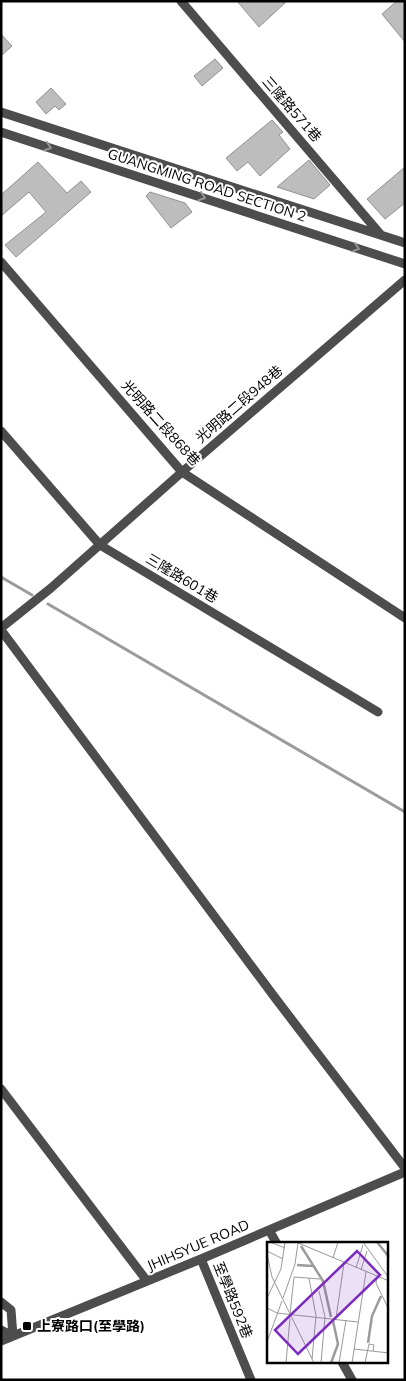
<svg xmlns="http://www.w3.org/2000/svg" width="406" height="1381" font-family="Mulish,'Noto Sans TC',sans-serif">
	<rect width="100%" height="100%" fill="#fff"/>
	<g fill="none" stroke-linecap="round" stroke-linejoin="round">
		<path stroke="#9b9b9b" stroke-width="3" d="M1,577L32,595
			M48,604L405,812"/>
	</g>
	<path fill="#bdbdbd" stroke="#919191" d="M237,1H287L259,27Z
		M397,1H405V42L382,14Z
		M1,34L12,46L1,56Z
		M215,59L223,68L202,86L194,76Z
		M51,88L66,104L59,110L55,106L46,114L36,102Z
		M272,120L283,132L279,135L290,149L260,176L248,162L237,171L226,158Z
		M309,160L330,185L314,199L277,187Z
		M38,162L67,193L81,181L91,192L16,257L5,245L46,212L29,192L1,216V195Z
		M405,167V203L385,219L367,199Z
		M150,192L185,203L192,212L171,228L146,196Z"/>
	<g fill="none" stroke-linecap="round" stroke-linejoin="round">
		<path stroke="#4d4d4d" stroke-width="9" d="M181,1L381,235
			M1,112L405,243
			M1,132L405,264
			M1,262L182,472L405,618
			M1,431L100,545L378,712
			M1,628L51,588L182,472L405,280
			M1,630L276,999L405,1168
			M1,1089L147,1281
			M269,1230L277,1244
			M201,1259L251,1380
			M1,1302L11,1310L13,1336
			M1,1330L13,1336
			M1,1341L201,1259L405,1172
			M342,1362L352,1380"/>
	</g>
	<defs><path id="oneway-chevron" d="M-2-3.5L2.5 0L-2 3.5" fill="none" stroke-width="1.6" stroke-linecap="round" stroke-linejoin="round" transform="scale(1.25)"/></defs>
	<g stroke="#949494">
		<use href="#oneway-chevron" transform="translate(48 147) rotate(18)"/>
		<use href="#oneway-chevron" transform="translate(202 197) rotate(18)"/>
		<use href="#oneway-chevron" transform="translate(356 248) rotate(18)"/>
	</g>
	<rect fill="#000" stroke="#fff" stroke-width="2" x="22" y="1321" width="10" height="10" rx="2.5"/>
	<g text-anchor="middle" dominant-baseline="central" stroke-width="4" stroke-linejoin="round" paint-order="stroke">
		<g font-size="14" fill="#000" stroke="#fff">
			<text transform="translate(292 109) rotate(49)">三隆路571巷</text>
			<text transform="translate(207 185) rotate(18)">GUANGMING ROAD SECTION 2</text>
			<text transform="translate(239 404) rotate(-41)">光明路二段948巷</text>
			<text transform="translate(161 423) rotate(48)">光明路二段868巷</text>
			<text transform="translate(182 578) rotate(31)">三隆路601巷</text>
			<text transform="translate(198 1245) rotate(-23)">JHIHSYUE ROAD</text>
			<text transform="translate(233 1300) rotate(68)">至學路592巷</text>
		</g>
		<g font-size="14" font-weight="bold" fill="#000" stroke="#fff" text-anchor="start">
			<text x="37" y="1326">上寮路口(至學路)</text>
		</g>
	</g>
	<g transform="translate(267 1242)">
		<rect width="121" height="121" fill="#fff"/>
		<path fill="none" stroke="#9b9b9b" stroke-width="2.5" d="M110,0L122,15M34,4L56,39L64,75M30,23L46,24M101,101L105,74L114,54M64,121L71,102L66,79"/>
		<path fill="none" stroke="#999" stroke-width="1" d="M3,0L18,6M29,0L122,39M96,0L122,36M0,9L16,17M0,12L5,35L47,121M66,16L71,0M89,26L96,3M94,28L100,9M27,35L53,37M110,35L109,41L122,68M42,36L49,74L45,117M52,49L58,75L54,121M0,56L14,27L18,0M16,56L28,22L31,1M0,66L10,71L91,80M23,72L27,35M69,76L77,21M0,100L15,59M87,107L122,111M19,121L23,76M72,121L79,78M85,121L99,30M98,121L102,102L107,103L106,109"/>
		<path fill="#7b2cbf" fill-opacity="0.15" stroke="#7b2cbf" stroke-width="2.5" d="M90,9L113,33L31,112L8,88Z"/>
		<rect width="121" height="121" fill="none" stroke="#000" stroke-width="2.5"/>
	</g>
	<rect width="406" height="1381" fill="none" stroke="#000000" stroke-width="5"/>
</svg>
